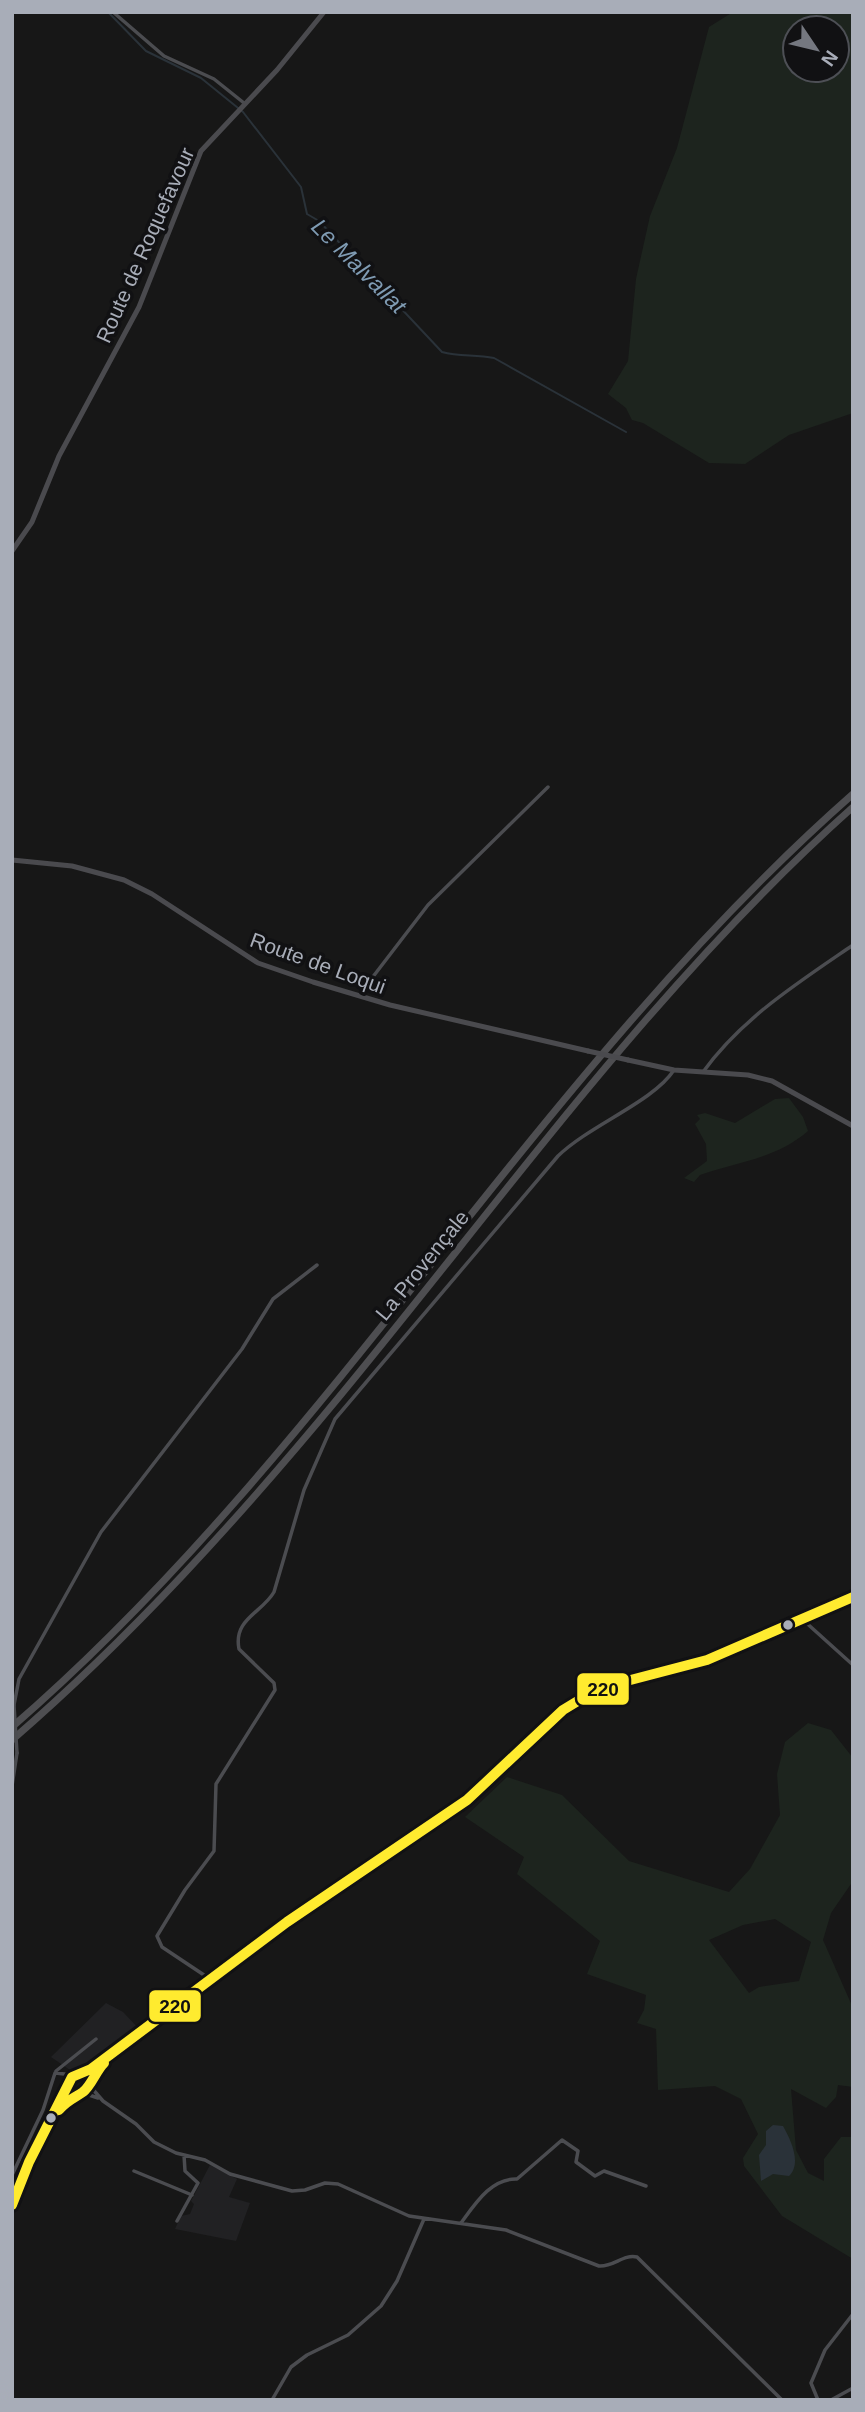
<svg xmlns="http://www.w3.org/2000/svg" width="865" height="2412" font-family="Arial,sans-serif">
	<rect width="100%" height="100%" fill="#171717"/>
	<path fill="#212123" d="M106,2003L123,2012L139,2029L86,2069L70,2070L51,2057Z
		M210,2165L237,2179L229,2197L250,2203L236,2241L175,2229L181,2216L190,2214L194,2204L191,2201Z"/>
	<path fill="#1d241e" fill-rule="evenodd" d="M733,12H853V413L789,435L745,464L709,463L643,423L632,420L626,408L608,394L628,361L636,279L650,216L677,148L709,27ZM837,28V70H795V28Z
		M789,1098L803,1117L808,1131C777,1158 739,1162 700,1175L694,1182L684,1178L707,1161L706,1144L695,1124L700,1119L697,1115L705,1113L735,1123L775,1099Z
		M808,1723L831,1730L853,1758V1881L831,1913L823,1940L853,2008V2087L838,2085L836,2097L826,2108L791,2089L796,2150L808,2173L824,2181V2159L841,2137H853V2259L782,2216L744,2166L743,2158L758,2134L741,2099L715,2086L658,2090L656,2029L637,2023L644,2010L646,1995L587,1974L600,1941L517,1874L524,1857L465,1817L507,1777L562,1795L629,1861L729,1892L750,1869L780,1815L777,1774L785,1742ZM775,1919L811,1942L799,1981L759,1987L749,1993L709,1940L743,1925Z"/>
	<path fill="#2a3239" d="M773,2125L783,2126C791,2140 802,2164 789,2176L773,2174L761,2181L759,2155L766,2145V2131Z"/>
	<g fill="none" stroke-linecap="round" stroke-linejoin="round">
		<path stroke="#2a3239" stroke-width="2" d="M108,12L146,51L201,78L243,112L301,187L307,214L319,221L442,352C460,357 475,354 494,358L626,432"/>
		<path stroke="#4b4c50" stroke-width="3.5" d="M113,12L164,56L214,79L244,103
			M363,997L372,978L428,905L548,787
			M703,1072C742,1018 799,982 853,945
			M802,1619L853,1665
			M14,1705L19,1679L101,1532L242,1349L273,1299L317,1265
			M12,1786L17,1753
			M210,1979L162,1947L157,1936L185,1890L214,1851L216,1784L275,1690L274,1683L239,1649C233,1619 262,1613 274,1592L304,1490L335,1419L558,1156C590,1125 653,1102 674,1070
			M56,2071L96,2039
			M90,2086L103,2101L136,2124L154,2142L176,2153L205,2160L230,2174L292,2191L305,2190L325,2183L338,2184L409,2216L506,2230L599,2266C614,2267 623,2254 637,2257L782,2400
			M83,2093L98,2098
			M134,2171L192,2195
			M12,2175L43,2110L55,2073L74,2075
			M177,2221L198,2183L185,2171L184,2155
			M461,2223C475,2204 491,2178 517,2179L562,2140L578,2151L576,2162L595,2176L604,2171L646,2186
			M272,2400L291,2367L307,2355L348,2335L381,2306L397,2281L424,2219
			M818,2400L811,2383L825,2350L853,2314
			M831,2400L853,2388"/>
		<path stroke="#4a4a4e" stroke-width="5" d="M12,551L32,522L59,456L139,307L201,151L277,70L324,12
			M12,860L72,866L124,880L152,894L258,963L313,982L390,1005L588,1051
			M628,1060L674,1070L748,1075L772,1081L853,1126"/>
		<path stroke="#4d4f52" stroke-width="6" d="M30,2170L60,2108L71,2096L85,2091L102,2065
			M19,2192L29,2162L72,2077L91,2069L287,1922L467,1800L563,1710L586,1696L619,1683L707,1660L853,1597
			M12,2206L20,2189"/>
		<path stroke="#4e4e51" stroke-width="7" d="M12,1727C331,1451 537,1072 853,794
			M12,1740C132,1636 238,1519 339,1397C505,1196 657,982 853,807"/>
		<path stroke="#4b4c50" stroke-width="3.5" d="M14,1705L17,1753"/>
		<path stroke="#4a4a4e" stroke-width="5" d="M588,1051L628,1060"/>
		<defs>
			<path id="bus-1" d="M59,2110C67,2100 73,2099 83,2092C91,2086 96,2071 104,2063
				M12,2205L29,2162L72,2077L91,2069L287,1922L467,1800L563,1710L586,1696L619,1683L707,1660L853,1597"/>
		</defs>
		<use href="#bus-1" stroke="#111113" stroke-width="16"/>
		<use href="#bus-1" stroke="#ffeb2f" stroke-width="10"/>
	</g>
	<g fill="#a8adb8" stroke="#111113" stroke-width="2.5">
		<circle cx="788" cy="1625" r="6"/>
		<circle cx="51" cy="2118" r="6"/>
	</g>
	<g text-anchor="middle" dominant-baseline="central" stroke-width="7" stroke-linejoin="round" paint-order="stroke">
		<g font-size="21" fill="#a8adb8" stroke="#111113">
			<text transform="translate(145 245) rotate(-66)">Route de Roquefavour</text>
			<text transform="translate(318 963) rotate(20)">Route de Loqui</text>
			<text transform="translate(422 1265) rotate(-51)">La Provençale</text>
		</g>
		<g font-size="23" font-style="italic" fill="#7f9bb3" stroke="#111113">
			<text transform="translate(359 266) rotate(45)">Le Malvallat</text>
		</g>
	</g>
	<g stroke="#111113" stroke-width="2.5">
		<rect x="576" y="1672" width="54" height="34" rx="7" fill="#ffeb2f"/>
		<rect x="148" y="1989" width="54" height="34" rx="7" fill="#ffeb2f"/>
	</g>
	<g font-size="19" text-anchor="middle" font-weight="bold" fill="#111">
		<text x="603" y="1696">220</text>
		<text x="175" y="2013">220</text>
	</g>
	<rect width="865" height="2412" fill="none" stroke="#a8adb8" stroke-width="28"/>
	<g transform="translate(816 49) rotate(125)"><circle r="33" fill="#111113" stroke="#4d4f55" stroke-width="2"/>
	<path d="M0-5L12 26L0 18L-12 26Z" fill="#757880"/>
	<text y="-10" font-size="19" font-weight="bold" text-anchor="middle" fill="#a8adb8">N</text>
	</g>
</svg>
